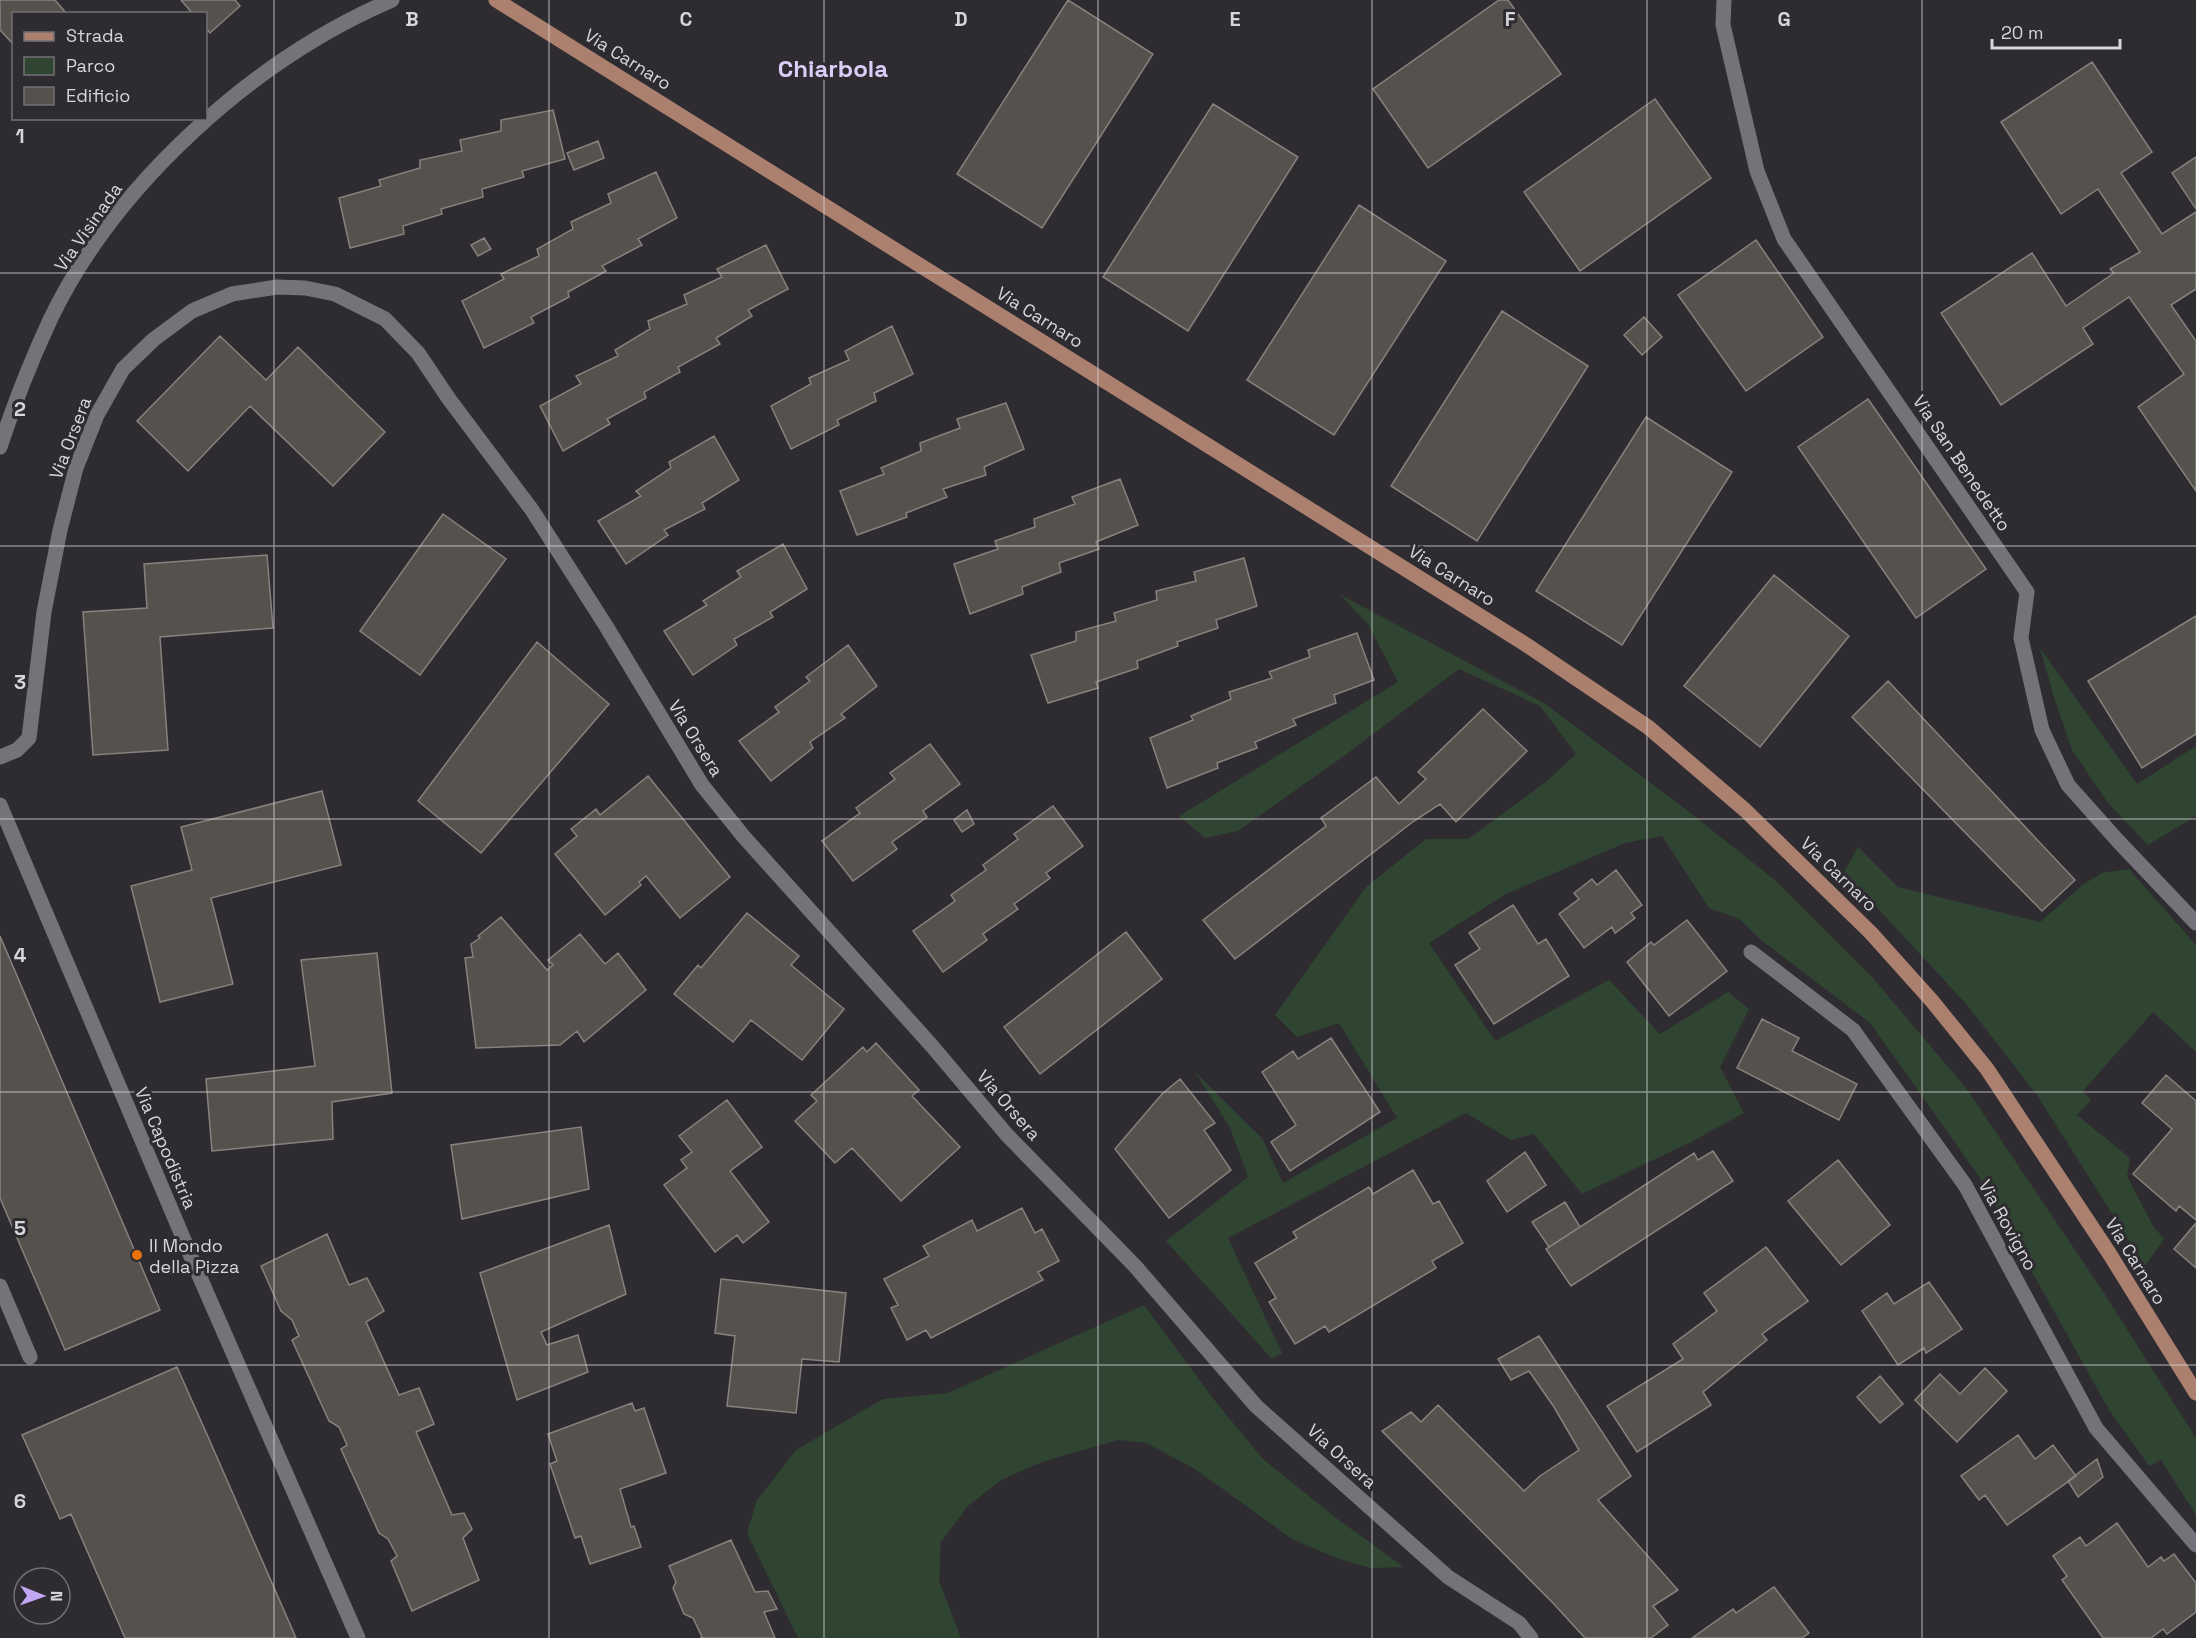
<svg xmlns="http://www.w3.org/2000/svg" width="2196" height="1638" font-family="'Space Grotesk',sans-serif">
	<rect width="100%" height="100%" fill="#2e2c31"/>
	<path fill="#2f4431" d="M1339,594L1544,703L1688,811L1776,881L1872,977L1966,1088L2104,1293L2196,1438V1515L2161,1460L2149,1466L2109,1410L1978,1175L1870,1023L1761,940L1739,919L1709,908L1662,836L1625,843L1506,894L1429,943L1495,1041L1609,980L1660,1034L1728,992L1749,1009L1720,1067L1744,1113L1691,1142L1582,1194L1534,1134L1511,1140L1466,1113L1228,1238L1282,1353L1272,1359L1166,1241L1248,1177L1230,1128L1195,1072L1262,1138L1283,1183L1397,1118L1339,1023L1297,1037L1275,1015L1366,887L1426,839H1468L1547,781L1576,754L1540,706L1459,669L1344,756L1238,831L1205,838L1179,816L1398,682L1368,624Z
		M2040,648L2137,784L2196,746V816L2148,845L2108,803L2072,750L2054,697Z
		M1858,847L1898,887L2040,922L2084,884L2102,873L2129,869L2196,945V1052L2153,1012L2083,1091L2091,1100L2077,1115L2130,1158L2127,1176L2153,1226L2164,1239L2145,1266L2037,1095L1968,1006L1844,872Z
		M1144,1305L1215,1401L1263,1459L1336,1518L1404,1567L1371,1568L1336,1558L1292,1539L1195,1469L1146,1443L1118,1440L1042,1462L1001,1480L968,1506L941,1542L939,1581L961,1638H798L747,1533L757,1500L796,1450L883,1399L948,1393Z"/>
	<path fill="#55514d" stroke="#86827d" stroke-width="1.5" d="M0,0H55L67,14H14V45L0,30Z
		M181,0H235L240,6L210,33L206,28V14H193Z
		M1068,0L1153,54L1042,228L957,174Z
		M1499,0H1508L1561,74L1428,168L1373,89Z
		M2092,62L2152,152L2121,173L2162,234L2196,212V289L2171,305L2196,341V491L2138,407L2184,374L2129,297L2083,328L2093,344L2001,405L1941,313L2032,253L2066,306L2114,273L2110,269L2140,252L2098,189L2061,214L2001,122Z
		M1655,99L1711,178L1580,271L1524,192Z
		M1213,104L1298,157L1188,331L1103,277Z
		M553,110L565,159L522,171L524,177L482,189L483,197L441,209L442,214L403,226L404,234L350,248L339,198L381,186L379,180L420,168V160L462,151L460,140L501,131V120Z
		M598,141L604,158L574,170L567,153Z
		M2196,157V209L2172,173Z
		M656,172L677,218L638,239L642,245L602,266L606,271L568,292L569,297L531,317L534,323L484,348L462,301L504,279L501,274L539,256L537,249L573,229L571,222L611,203L608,194Z
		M1359,205L1446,261L1334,435L1247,380Z
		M484,238L491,249L478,256L471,245Z
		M1756,240L1823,337L1746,391L1678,295Z
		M766,245L788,289L748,310L752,316L716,338L720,344L678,367L680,372L644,392L646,398L607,419L610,424L563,451L540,406L581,384L576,376L618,356L615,350L650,329L648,321L687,304L684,295L722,277L717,269Z
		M1502,311L1588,366L1477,541L1391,486Z
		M1644,317L1662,337L1642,355L1624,335Z
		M892,326L913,374L874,393L876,401L837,420L839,425L791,449L771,406L811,384L809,378L849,360L845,351Z
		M220,336L266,380L298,347L385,432L333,486L250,406L188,471L137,421Z
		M1868,399L1986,569L1916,618L1798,447Z
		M1006,403L1024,449L984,467L986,475L943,489L947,497L906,513L907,517L857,535L840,491L884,474L881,468L921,451L920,443L960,428L957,419Z
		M1646,417L1732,472L1622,645L1536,591Z
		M714,436L739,480L702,503L705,509L664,530L668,535L626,564L598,521L641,496L636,491L671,468L669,462Z
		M1120,479L1138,525L1096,542L1099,549L1059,563L1061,572L1022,587L1023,594L970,614L954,564L998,549L995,541L1035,527L1034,519L1075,504L1072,497Z
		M443,514L506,559L420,675L360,631Z
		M783,544L807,589L770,612L773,617L734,639L737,645L693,675L664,631L707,605L703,601L741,577L737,571Z
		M267,555L273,628L160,637L168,750L93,755L83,612L147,608L144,564Z
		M1244,558L1257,606L1216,620L1218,628L1177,642L1178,646L1137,661L1138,668L1096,682L1098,688L1048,703L1031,655L1076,641V632L1116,621L1114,613L1157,600L1156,591L1196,581L1194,572Z
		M1774,575L1849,636L1760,747L1684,686Z
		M2196,616V734L2142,768L2088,681Z
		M1357,633L1374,680L1334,695L1336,703L1293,719L1296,725L1255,742L1257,748L1217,763L1218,768L1167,788L1150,738L1193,720L1191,716L1231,699L1229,692L1272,678L1269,672L1310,657L1308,650Z
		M537,642L609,704L481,853L418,801Z
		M848,645L877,686L841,714L845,718L810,742L813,748L771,781L739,741L779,712L775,707L810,681L806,677Z
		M1888,681L2075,880L2042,911L1852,717Z
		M1483,709L1527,751L1456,822L1440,804L1414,821L1235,959L1203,920L1326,826L1321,818L1376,777L1399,804L1426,779L1418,772Z
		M930,744L960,784L923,811L927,817L892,842L897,849L853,881L822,841L860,813L856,808L895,779L890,773Z
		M648,776L730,877L680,918L646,876L639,882L641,885L605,915L555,854L577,836L571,829L596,809L600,815Z
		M322,791L341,865L211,898L233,984L160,1002L131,886L192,870L181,827Z
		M1053,806L1083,846L1046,873L1050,878L1014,904L1018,909L983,934L987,940L943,972L913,931L955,901L951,895L986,870L983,865L1018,839L1014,834Z
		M967,810L974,824L962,832L954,820Z
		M1616,870L1642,905L1631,913L1635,918L1615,933L1612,927L1584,948L1559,914L1579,899L1574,893L1592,879L1597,885Z
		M1513,905L1538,944L1546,939L1569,976L1494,1024L1455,965L1480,949L1469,933Z
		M747,913L799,956L791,965L844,1009L802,1060L751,1020L733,1042L674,994L698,965L701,968Z
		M501,917L547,970L553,965L548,960L580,934L605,964L618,953L646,990L584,1042L577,1031L560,1045L476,1048L465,958L473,957L471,944L480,938L478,936Z
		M1687,920L1727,971L1669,1016L1627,962L1651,942L1654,945Z
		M1126,932L1162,979L1040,1074L1004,1027Z
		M0,936L160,1310L65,1350L0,1198Z
		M377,953L392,1093L332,1102L333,1139L212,1151L206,1079L315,1066L301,960Z
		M1762,1019L1799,1038L1792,1051L1857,1084L1839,1120L1737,1068Z
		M1331,1038L1380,1112L1290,1171L1271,1142L1296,1125L1262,1072L1293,1051L1298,1059Z
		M876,1043L919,1090L912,1096L960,1147L901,1201L852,1148L835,1163L795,1121L817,1101L811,1095L863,1047L867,1052Z
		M2166,1075L2196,1101V1220L2179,1206L2176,1211L2133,1174L2172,1129L2142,1103Z
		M1180,1079L1215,1123L1204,1130L1231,1170L1169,1218L1115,1149L1162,1094Z
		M727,1100L762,1147L730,1171L769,1222L743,1243L737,1235L715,1252L664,1185L687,1168L681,1160L692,1152L679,1136Z
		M581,1127L589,1189L462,1219L451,1145Z
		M1713,1151L1733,1181L1571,1286L1546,1249L1694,1153L1698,1160Z
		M1525,1152L1546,1185L1507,1212L1487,1181Z
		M1838,1160L1890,1225L1841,1265L1788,1201Z
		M1413,1170L1433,1204L1439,1201L1463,1243L1432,1261L1436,1268L1329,1332L1325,1326L1295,1344L1269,1302L1276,1298L1255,1263L1297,1238L1293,1232L1369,1187L1373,1194Z
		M1565,1202L1580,1227L1549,1247L1532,1222Z
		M1022,1208L1035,1233L1042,1229L1059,1261L1038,1272L1043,1280L931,1338L926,1330L907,1340L891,1308L898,1305L884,1279L929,1256L923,1246L972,1220L977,1231Z
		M2196,1223V1268L2174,1249Z
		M609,1225L626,1294L541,1332L547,1345L578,1335L588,1372L517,1400L480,1273Z
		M327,1234L349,1285L367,1278L384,1311L366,1322L399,1395L419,1388L434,1424L416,1432L452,1515L464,1513L472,1529L463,1538L479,1580L412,1611L391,1561L397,1556L388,1539L379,1533L341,1449L347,1445L339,1427L329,1421L292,1340L299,1336L292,1320L281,1311L261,1266Z
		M1766,1247L1808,1301L1762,1334L1767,1340L1703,1392L1711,1405L1637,1452L1607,1406L1683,1359L1673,1344L1717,1311L1704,1293Z
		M721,1279L846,1293L839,1362L802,1359L796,1413L727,1406L735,1336L715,1333Z
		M1929,1282L1962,1329L1926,1353L1924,1348L1898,1365L1862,1311L1887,1293L1894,1304Z
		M1539,1336L1631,1476L1598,1500L1678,1590L1653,1606L1668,1625L1651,1638H1585L1553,1603L1382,1431L1411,1412L1421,1422L1438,1405L1524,1491L1540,1476L1579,1450L1554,1407L1529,1371L1511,1380L1498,1359Z
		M177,1367L209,1439L296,1638H125L71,1514L60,1519L22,1435Z
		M1985,1368L2007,1391L1957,1442L1915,1400L1940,1374L1960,1394Z
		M1880,1376L1903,1404L1880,1423L1857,1397Z
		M632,1403L635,1411L644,1408L666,1473L620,1489L631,1527L634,1526L641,1547L590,1564L581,1536L575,1538L550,1464L557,1461L548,1434Z
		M2018,1435L2035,1459L2053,1445L2076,1476L2007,1525L1985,1495L1979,1500L1961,1476Z
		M2097,1459L2103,1477L2078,1497L2068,1481Z
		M2117,1523L2148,1567L2161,1557L2164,1561L2174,1554L2196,1583V1612L2167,1634L2163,1629L2151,1638H2103L2062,1580L2067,1576L2053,1556L2080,1537L2086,1546Z
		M731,1540L755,1592L768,1591L777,1609L764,1612L775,1638H700L702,1637L693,1618L684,1614L673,1588L676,1582L669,1566Z
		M1774,1587L1809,1633L1802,1638H1692L1733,1609L1736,1613Z"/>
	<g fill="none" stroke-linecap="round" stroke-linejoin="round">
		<path stroke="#757379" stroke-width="15" d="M1724,0L1723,25L1757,171L1784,239L2027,592L2021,638L2042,730L2068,785L2118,841L2196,923
			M0,447C14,404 31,361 50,320C115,184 254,59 392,0
			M0,757L17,750L29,738L44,612L60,530L76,468L97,415L123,369L153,340L192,311L232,294L277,287L305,288L335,294L385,319L418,353L449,399L532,510L606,626L702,785L744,837L932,1046L1007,1135L1135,1266L1256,1406L1448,1577L1519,1623L1531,1638
			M0,805L198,1273L358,1638
			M1751,952L1853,1030L1965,1185L2096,1428L2196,1545
			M0,1286L30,1357"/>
		<path stroke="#ac806f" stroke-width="15" d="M496,0L1525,644L1648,727L1745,810L1871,933L1932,1001L1987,1069L2109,1253L2196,1393"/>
	</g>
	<path fill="none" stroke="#d7d6d9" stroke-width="1.5" stroke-opacity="0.55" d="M274,0V1638M549,0V1638M824,0V1638M1098,0V1638M1372,0V1638M1647,0V1638M1922,0V1638M0,273H2196M0,546H2196M0,819H2196M0,1092H2196M0,1365H2196"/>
	<circle fill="#e8710a" stroke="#2e2c31" stroke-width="2" cx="137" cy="1255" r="6"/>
	<g text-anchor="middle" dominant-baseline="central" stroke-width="6" stroke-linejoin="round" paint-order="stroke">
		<g font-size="18" fill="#d7d6d9" stroke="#2e2c31">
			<text transform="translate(628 59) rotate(32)">Via Carnaro</text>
			<text transform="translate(88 227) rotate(-55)">Via Visinada</text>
			<text transform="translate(1040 317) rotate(32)">Via Carnaro</text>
			<text transform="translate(70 438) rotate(-69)">Via Orsera</text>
			<text transform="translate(1962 463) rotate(56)">Via San Benedetto</text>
			<text transform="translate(1452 575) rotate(32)">Via Carnaro</text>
			<text transform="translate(696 738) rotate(58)">Via Orsera</text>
			<text transform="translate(1839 874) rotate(44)">Via Carnaro</text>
			<text transform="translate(1009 1105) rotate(49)">Via Orsera</text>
			<text transform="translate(166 1148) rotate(67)">Via Capodistria</text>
			<text transform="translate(2008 1225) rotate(61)">Via Rovigno</text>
			<text transform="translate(2136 1261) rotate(58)">Via Carnaro</text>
			<text transform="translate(1342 1456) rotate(42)">Via Orsera</text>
		</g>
		<g font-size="18" fill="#d7d6d9" stroke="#2e2c31" text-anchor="start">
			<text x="149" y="1245">Il Mondo<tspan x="149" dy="21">della Pizza</tspan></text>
		</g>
		<g font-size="24" font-weight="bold" fill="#dccdf7" stroke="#2e2c31">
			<text x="833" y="68">Chiarbola</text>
		</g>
	</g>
	<g font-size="20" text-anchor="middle" font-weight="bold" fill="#d7d6d9" stroke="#2e2c31" stroke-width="6" stroke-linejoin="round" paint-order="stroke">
		<text x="412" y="26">B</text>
		<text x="686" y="26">C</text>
		<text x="961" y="26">D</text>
		<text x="1235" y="26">E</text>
		<text x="1510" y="26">F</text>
		<text x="1784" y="26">G</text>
		<text x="20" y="143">1</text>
		<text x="20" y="416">2</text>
		<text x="20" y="689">3</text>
		<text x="20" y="962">4</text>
		<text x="20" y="1235">5</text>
		<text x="20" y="1508">6</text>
	</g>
	<rect x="12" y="12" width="195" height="108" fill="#2e2c31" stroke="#727074" stroke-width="1.5"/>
	<rect x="24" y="32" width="30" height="9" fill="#ac806f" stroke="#727074" stroke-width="1.5"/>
	<text x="66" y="42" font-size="18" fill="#d7d6d9">Strada</text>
	<rect x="24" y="57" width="30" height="18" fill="#2f4431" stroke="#727074" stroke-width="1.5"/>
	<text x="66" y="72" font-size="18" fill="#d7d6d9">Parco</text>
	<rect x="24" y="87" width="30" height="18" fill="#55514d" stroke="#727074" stroke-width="1.5"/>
	<text x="66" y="102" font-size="18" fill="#d7d6d9">Edificio</text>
	<g transform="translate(42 1596) rotate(91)"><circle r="28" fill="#2e2c31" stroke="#727074" stroke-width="1.5"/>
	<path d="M0-4.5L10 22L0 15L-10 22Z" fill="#c3a7f2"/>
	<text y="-9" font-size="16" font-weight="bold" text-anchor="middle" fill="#d7d6d9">N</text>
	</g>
	<path d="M1992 39v9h128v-9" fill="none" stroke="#d7d6d9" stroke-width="3"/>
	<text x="2001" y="39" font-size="18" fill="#d7d6d9" stroke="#2e2c31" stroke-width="4.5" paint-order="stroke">20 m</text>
</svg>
